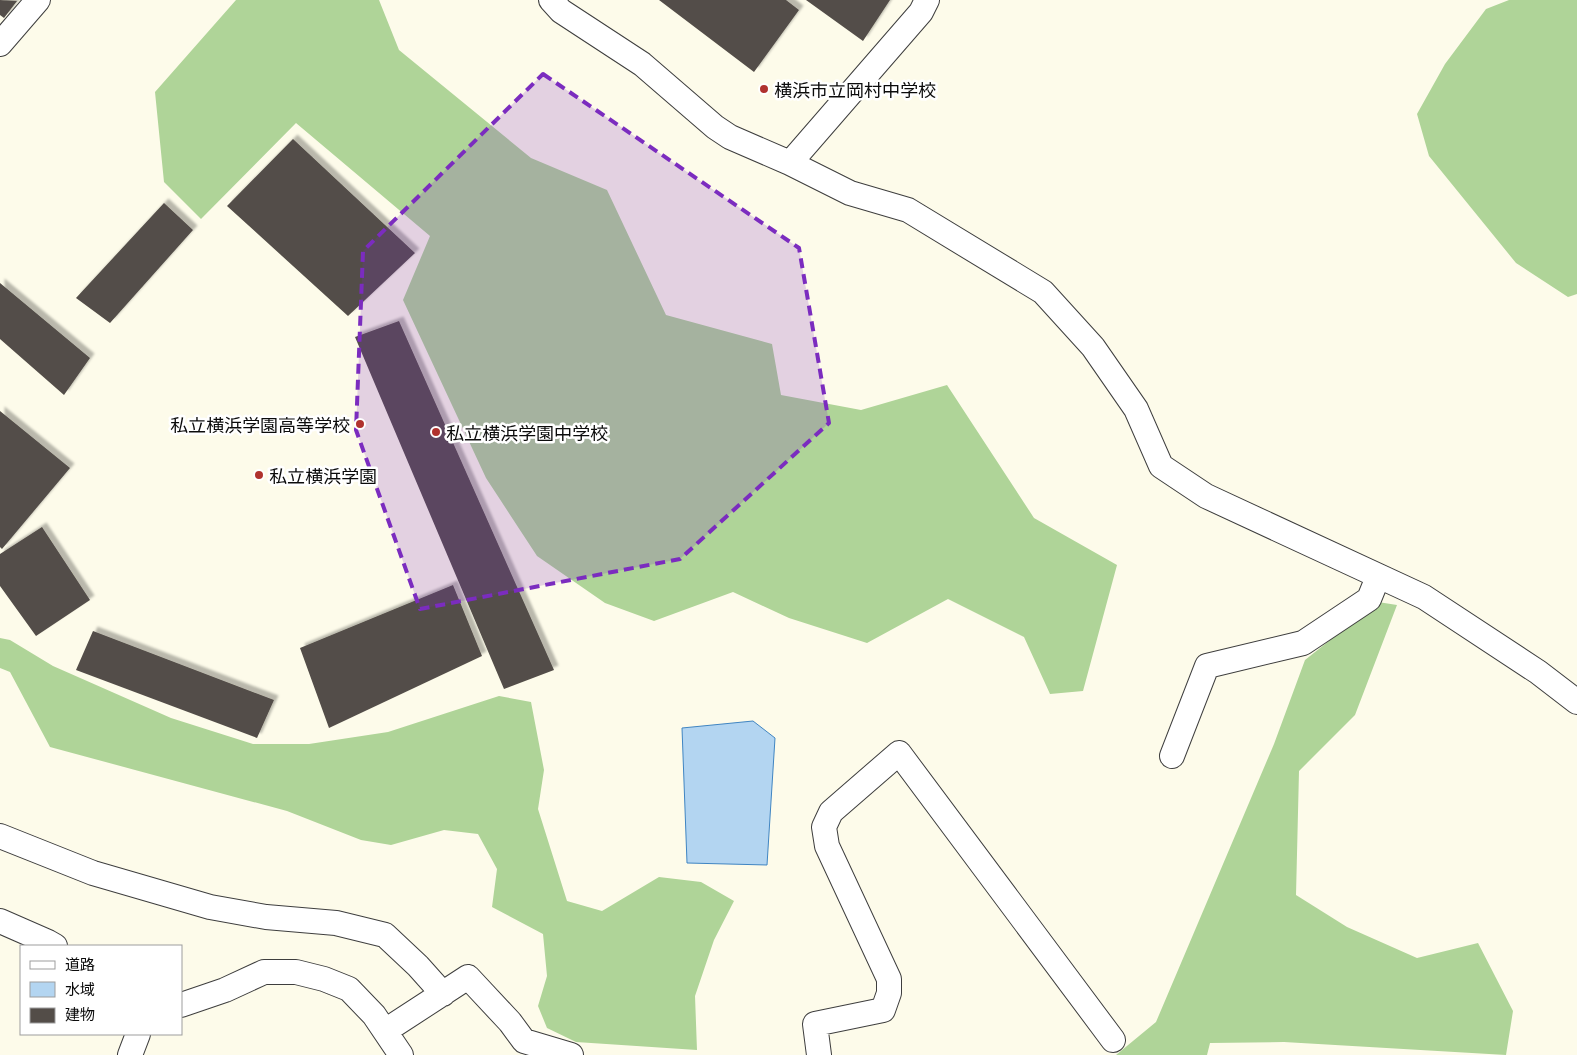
<svg xmlns="http://www.w3.org/2000/svg" width="1577" height="1055" font-family="Literata,'Noto Sans JP',serif">
	<defs>
		<filter id="shadow"><feDropShadow dx="4.5" dy="-4.5" stdDeviation="1" flood-color="#0004"/></filter>
	</defs>
	<rect width="100%" height="100%" fill="#fdfbea"/>
	<path fill="#afd498" d="M236,0H379L399,50L531,158L607,190L666,315L772,344L781,395L861,410L947,385L1034,518L1117,565L1083,691L1050,694L1024,637L948,599L867,643L789,618L733,592L654,621L605,603L537,556L486,478L403,300L430,236L296,123L201,219L164,182L155,92Z
		M1509,0H1577V294L1568,297L1516,263L1429,156L1417,114L1445,64L1486,9Z
		M1378,602L1397,605L1355,715L1299,771L1296,895L1347,927L1417,958L1478,943L1513,1011L1506,1055L1284,1042L1210,1043L1207,1055H1116L1156,1022L1274,744L1305,660Z
		M0,638L10,640L53,666L171,718L253,744H309L388,732L499,696L531,702L544,770L538,809L567,901L602,911L659,877L701,882L734,901L714,940L695,996L697,1050L576,1042L547,1028L538,1006L547,976L543,934L492,907L497,869L478,834L444,830L391,845L361,840L287,811L50,747L10,672L0,668Z"/>
	<path fill="#b3d5f1" stroke="#4085c2" d="M753,721L775,738L767,865L687,863L682,728Z"/>
	<path fill="#534d48" filter="url(#shadow)" d="M0,0L17,1L4,18L0,15Z
		M659,0H786L799,10L754,72Z
		M806,0H890L863,41Z
		M293,139L415,253L348,316L227,206Z
		M164,203L193,230L110,323L76,298Z
		M0,283L90,358L64,395L0,339Z
		M399,321L554,670L504,689L355,337Z
		M0,411L70,468L2,549L0,547Z
		M42,527L90,600L36,636L0,586V554Z
		M453,585L482,656L329,728L300,648Z
		M93,631L274,700L257,738L76,670Z"/>
	<g fill="none" stroke-linecap="round" stroke-linejoin="round">
		<defs>
			<path id="street" d="M551,0L561,11L642,64L715,127L730,137L790,163L850,193L908,210L1043,292L1093,347L1136,409L1161,466L1206,496L1424,597L1538,672L1577,702
				M0,44L38,0
				M790,163L921,12L927,0
				M1172,756L1207,666L1303,643L1369,599L1378,577
				M0,836L93,873L210,907L266,917L336,923L385,935L418,966L443,994
				M0,921L48,942L55,946
				M181,1005L225,990L264,972H296L324,979L349,989L374,1015L401,1055
				M385,1031L468,977L510,1022L524,1041L571,1055
				M130,1055L138,1034
				M819,1055L815,1024L883,1010L889,993V979L827,846L824,827L831,812L899,753L1113,1040"/>
		</defs>
		<use href="#street" stroke="#3e3e3e" stroke-width="26"/>
		<use href="#street" stroke="#fff" stroke-width="24"/>
	</g>
	<path fill="#7b2cbf" fill-opacity="0.2" stroke="#7b2cbf" stroke-width="4" stroke-dasharray="10 6" stroke-linejoin="round" d="M543,74L799,248L829,423L680,559L420,609L356,430L363,251Z"/>
	<g fill="#b0322e" stroke="#fff" stroke-width="2">
		<circle cx="764" cy="89" r="5"/>
		<circle cx="360" cy="424" r="5"/>
		<circle cx="436" cy="432" r="5"/>
		<circle cx="259" cy="475" r="5"/>
	</g>
	<g text-anchor="middle" dominant-baseline="central" stroke-width="5" stroke-linejoin="round" paint-order="stroke">
		<g font-size="18" fill="#0b0b0b" stroke="#fff" text-anchor="start">
			<text x="774" y="89">横浜市立岡村中学校</text>
			<text x="350" y="424" text-anchor="end">私立横浜学園高等学校</text>
			<text x="446" y="432">私立横浜学園中学校</text>
			<text x="269" y="475">私立横浜学園</text>
		</g>
	</g>
	<rect x="20" y="945" width="162" height="90" fill="#ffffff" stroke="#9d9d9d"/>
	<rect x="30" y="961" width="25" height="8" fill="#ffffff" stroke="#9d9d9d"/>
	<text x="65" y="970" font-size="15" fill="#0b0b0b">道路</text>
	<rect x="30" y="982" width="25" height="15" fill="#b3d5f1" stroke="#9d9d9d"/>
	<text x="65" y="995" font-size="15" fill="#0b0b0b">水域</text>
	<rect x="30" y="1008" width="25" height="15" fill="#534d48" stroke="#9d9d9d"/>
	<text x="65" y="1020" font-size="15" fill="#0b0b0b">建物</text>
</svg>
